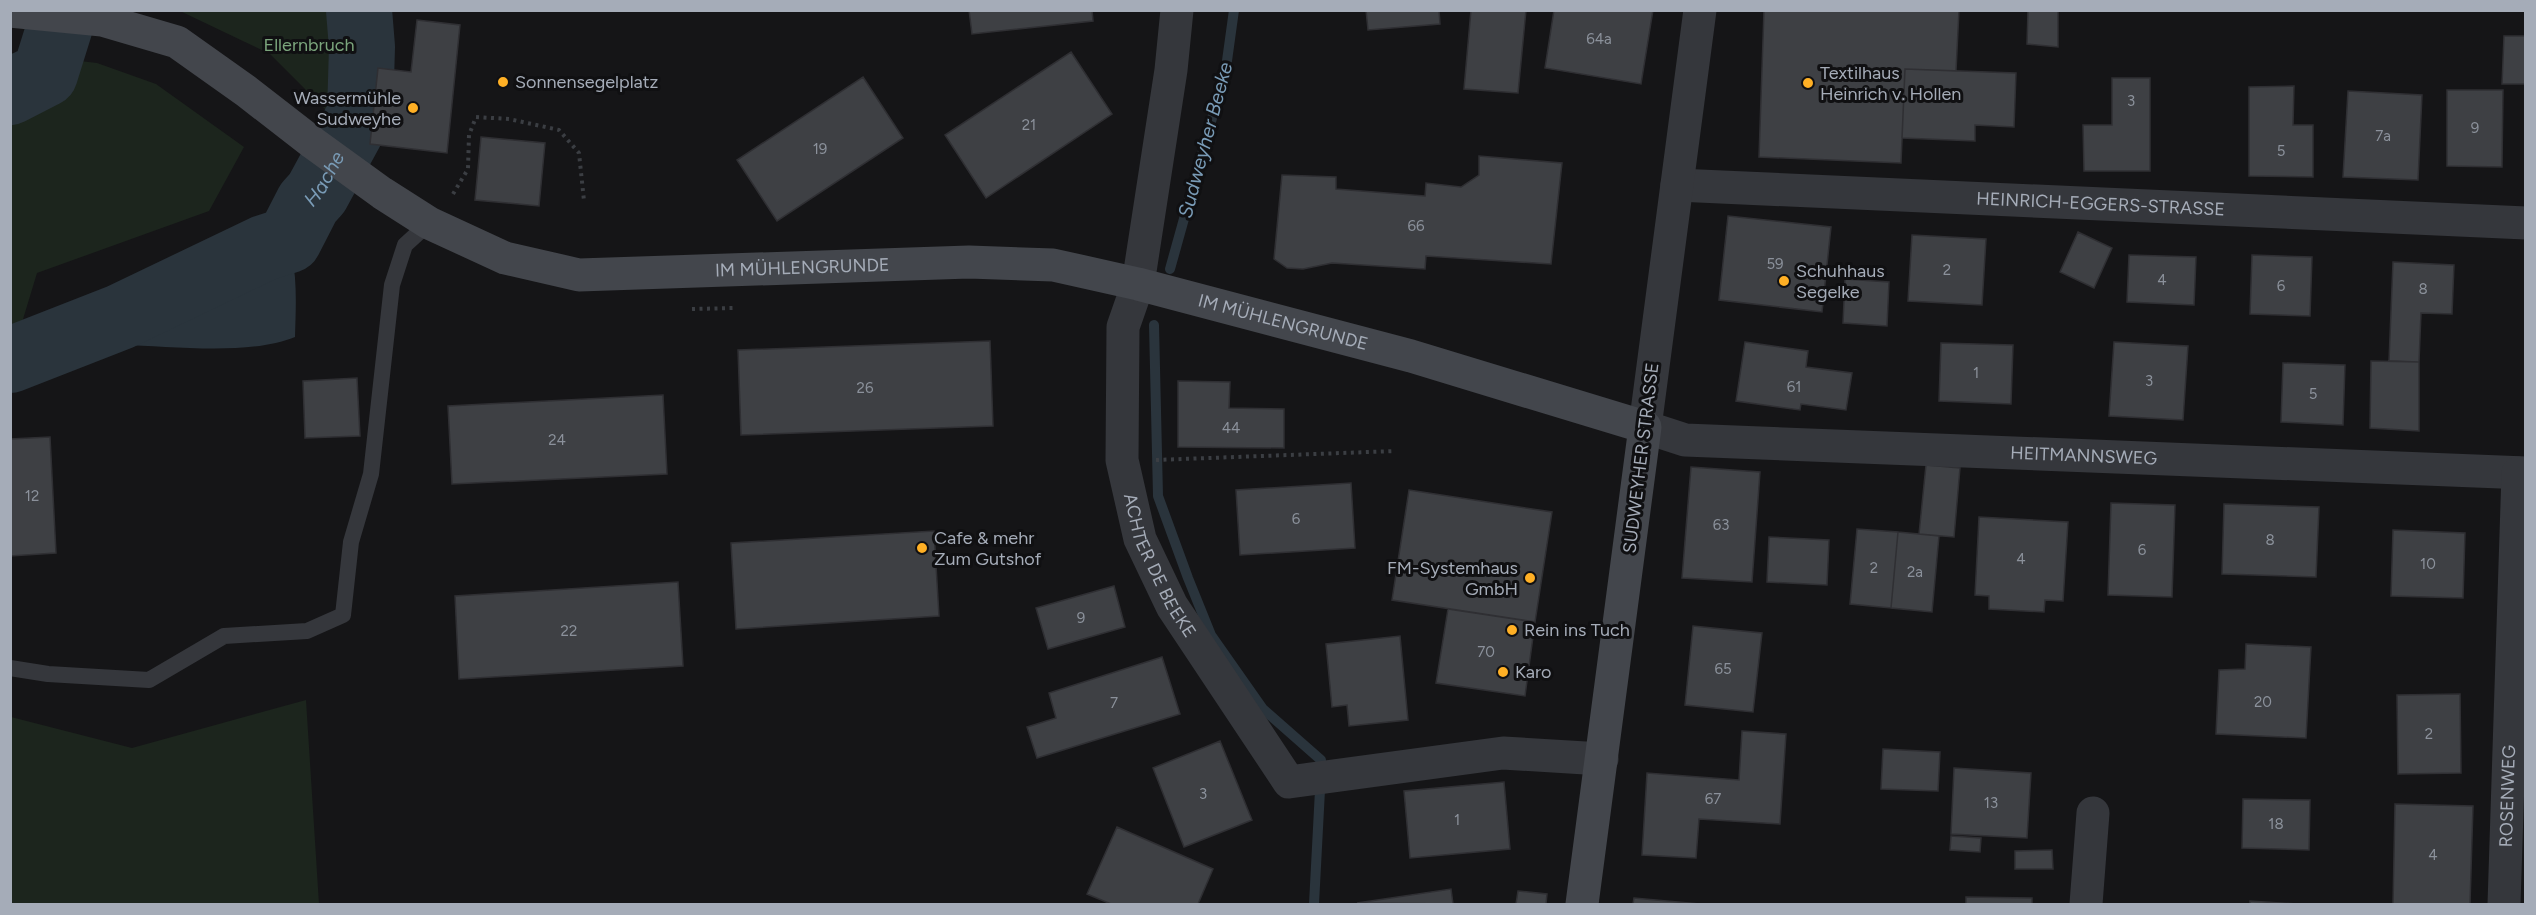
<svg xmlns="http://www.w3.org/2000/svg" width="2536" height="915" font-family="Figtree,sans-serif">
	<rect width="100%" height="100%" fill="#151517"/>
	<path fill="#1c251d" d="M180,11H359L342,20L345,97L336,120L270,54Z
		M11,53L97,63L156,84L244,147L209,211L37,273L17,339L11,344Z
		M306,700L319,904H11V717L132,748Z"/>
	<path fill="#2a343c" d="M281,225C299,258 296,300 295,337C249,356 172,346 121,345L119,301L183,260L243,228Z"/>
	<g fill="none" stroke-linecap="round" stroke-linejoin="round">
		<path stroke="#2a343c" stroke-width="10" d="M1170,269L1226,68L1234,10
			M1154,325L1158,496L1188,578L1211,635L1263,709L1321,760
			M1314,904L1320,790"/>
		<g stroke="#2a343c" stroke-width="66">
			<path d="M10,92L45,74L65,10"/>
			<path id="s1" d="M10,360L120,317L264,248L289,240L308,203L317,193L360,114L362,47L359,10"/>
		</g>
	</g>
	<path fill="#3e4044" stroke="#2f2f33" stroke-width="1.5" d="M969,10H1092L1093,21L972,34Z
		M1366,10H1439L1440,24L1368,30Z
		M1471,10H1526L1518,93L1464,89Z
		M1554,10H1653L1641,84L1545,68Z
		M1764,10H1959L1956,71L1905,69L1901,163L1759,157Z
		M2028,10H2058V47L2027,44Z
		M417,20L460,25L447,153L370,144L378,68L411,72Z
		M2504,36H2526V84H2502Z
		M1071,52L1112,114L986,198L945,135Z
		M1905,69L2016,73L2014,127L1975,125V141L1902,138Z
		M863,77L903,138L777,221L737,160Z
		M2112,78H2150V171H2084L2083,125H2112Z
		M2294,86L2293,125H2313V177L2249,176V87Z
		M2447,90H2503L2502,167L2447,166Z
		M2348,91L2422,95L2418,180L2343,177Z
		M481,137L545,143L539,206L475,200Z
		M1479,156L1562,163L1551,264L1426,256L1425,269L1332,263L1303,269L1287,268L1274,259L1282,175L1336,177V189L1425,196L1426,183L1461,187L1479,175Z
		M1728,216L1831,227L1822,312L1719,300Z
		M2078,232L2112,248L2094,288L2060,272Z
		M1912,235L1986,239L1982,305L1908,301Z
		M2129,255L2196,257L2194,305L2127,302Z
		M2252,255L2312,257L2310,316L2250,314Z
		M2393,262L2454,265L2452,314L2421,313L2419,362L2389,361Z
		M1845,279L1889,282L1887,326L1843,323Z
		M990,341L993,426L741,435L738,350Z
		M1745,342L1808,351L1806,367L1852,373L1846,410L1801,404L1800,410L1736,401Z
		M2114,342L2188,346L2183,420L2109,416Z
		M1941,343L2013,345L2011,404L1939,401Z
		M2371,361L2419,362V431L2370,428Z
		M2283,363L2345,365L2343,425L2281,422Z
		M357,378L360,436L305,438L303,381Z
		M1178,381L1230,382L1229,408L1284,409V448L1178,447Z
		M663,395L667,474L452,484L448,406Z
		M50,437L56,553L10,556V439Z
		M1926,465L1960,468L1954,537L1919,534Z
		M1691,467L1760,472L1752,582L1682,578Z
		M1351,483L1355,548L1240,555L1236,490Z
		M1409,490L1552,512L1535,622L1392,600Z
		M2111,503L2175,505L2172,597L2108,595Z
		M2224,504L2319,507L2316,577L2222,574Z
		M1979,517L2068,522L2063,601L2045,600L2044,612L1989,609V596L1975,595Z
		M1857,529L1898,532L1891,608L1850,604Z
		M2393,530L2465,533L2463,598L2391,596Z
		M934,531L939,616L736,629L731,543Z
		M1898,532L1939,536L1932,612L1891,608Z
		M1769,537L1829,540L1827,585L1767,582Z
		M678,582L683,666L459,679L455,596Z
		M1114,586L1125,627L1048,649L1036,608Z
		M1448,609L1535,622L1525,696L1436,683Z
		M1693,626L1762,633L1753,712L1685,705Z
		M1400,636L1408,720L1349,726L1347,705L1332,707L1326,644Z
		M2246,644L2311,647L2306,738L2216,734L2219,670L2245,669Z
		M1162,657L1180,714L1037,758L1027,727L1056,718L1049,693Z
		M2460,694L2461,773L2398,774L2397,695Z
		M1742,731L1786,734L1780,824L1699,819L1696,858L1642,855L1647,773L1739,780Z
		M1220,741L1252,820L1184,847L1153,768Z
		M1883,749L1940,752L1938,791L1881,789Z
		M1954,768L2031,773L2027,838L1951,834Z
		M1504,782L1510,849L1410,858L1404,791Z
		M2243,799L2310,800L2309,850L2242,848Z
		M2395,804L2473,806L2470,904H2393Z
		M1117,827L1213,869L1198,904H1111L1087,894Z
		M1951,836L1981,838L1980,852L1950,850Z
		M2052,850L2053,869H2015V851Z
		M1451,889L1453,904L1357,903Z
		M1518,891L1547,894L1546,904H1516Z
		M1966,897L2032,898V904H1966Z
		M1634,898L1700,904H1633Z
		M2250,901L2297,904H2250Z"/>
	<g fill="none" stroke-linecap="round" stroke-linejoin="round">
		<path stroke="#3b3e43" stroke-width="4" stroke-dasharray="3 4.5" stroke-linecap="butt" d="M453,194L468,169L469,135L476,117L509,119L559,130L579,153L584,201
			M692,309L733,308
			M1156,460L1395,451"/>
		<path stroke="#35373c" stroke-width="16" d="M10,668L48,674L149,680L224,636L307,631L343,615L351,542L371,474L392,285L405,245L429,223"/>
		<g stroke="#35373c" stroke-width="33">
			<path id="s2" d="M1177,10L1171,70L1138,284L1123,327L1122,460L1140,539L1172,606L1289,782L1503,753L1602,759"/>
			<path id="s3" d="M1677,185L2526,223"/>
			<path id="s4" d="M1645,427L1685,440L2526,473"/>
			<path d="M2086,904L2093,813"/>
			<path id="s5" d="M2504,904L2518,473"/>
		</g>
		<path stroke="#35373c" stroke-width="33" d="M1645,427L1700,10"/>
		<path stroke="#43464c" stroke-width="33" id="s6" d="M10,11L102,20L177,42L246,91L313,143L382,193L429,223L505,258L579,275L969,262L1053,265L1138,284L1411,356L1645,427L1582,904"/>
	</g>
	<g fill="#ffb025" stroke="#101012" stroke-width="2">
		<circle cx="503" cy="82" r="6"/>
		<circle cx="1808" cy="83" r="6"/>
		<circle cx="413" cy="108" r="6"/>
		<circle cx="1784" cy="281" r="6"/>
		<circle cx="922" cy="548" r="6"/>
		<circle cx="1530" cy="578" r="6"/>
		<circle cx="1512" cy="630" r="6"/>
		<circle cx="1503" cy="672" r="6"/>
	</g>
	<g text-anchor="middle" dominant-baseline="central" stroke-width="6" stroke-linejoin="round" paint-order="stroke">
		<g font-size="15" fill="#8b919b">
			<text x="1599" y="39">64a</text>
			<text x="2131" y="101">3</text>
			<text x="1029" y="125">21</text>
			<text x="2475" y="128">9</text>
			<text x="2383" y="136">7a</text>
			<text x="820" y="149">19</text>
			<text x="2281" y="151">5</text>
			<text x="1416" y="226">66</text>
			<text x="1775" y="264">59</text>
			<text x="1947" y="270">2</text>
			<text x="2162" y="280">4</text>
			<text x="2281" y="286">6</text>
			<text x="2423" y="289">8</text>
			<text x="1976" y="373">1</text>
			<text x="2149" y="381">3</text>
			<text x="1794" y="387">61</text>
			<text x="865" y="388">26</text>
			<text x="2313" y="394">5</text>
			<text x="1231" y="428">44</text>
			<text x="557" y="440">24</text>
			<text x="32" y="496">12</text>
			<text x="1296" y="519">6</text>
			<text x="1721" y="525">63</text>
			<text x="2270" y="540">8</text>
			<text x="2142" y="550">6</text>
			<text x="2021" y="559">4</text>
			<text x="2428" y="564">10</text>
			<text x="1874" y="568">2</text>
			<text x="1915" y="572">2a</text>
			<text x="1081" y="618">9</text>
			<text x="569" y="631">22</text>
			<text x="1486" y="652">70</text>
			<text x="1723" y="669">65</text>
			<text x="2263" y="702">20</text>
			<text x="1114" y="703">7</text>
			<text x="2429" y="734">2</text>
			<text x="1203" y="794">3</text>
			<text x="1713" y="799">67</text>
			<text x="1991" y="803">13</text>
			<text x="1457" y="820">1</text>
			<text x="2276" y="824">18</text>
			<text x="2433" y="855">4</text>
		</g>
		<g font-size="18" fill="#7ba57c" stroke="#101012">
			<text x="309" y="45">Ellernbruch</text>
		</g>
		<g font-size="18" fill="#a5acb8" stroke="#101012" text-anchor="start">
			<text x="1820" y="73">Textilhaus<tspan x="1820" dy="21">Heinrich v. Hollen</tspan></text>
			<text x="515" y="82">Sonnensegelplatz</text>
			<text x="401" y="98" text-anchor="end">Wassermühle<tspan x="401" dy="21">Sudweyhe</tspan></text>
			<text x="1796" y="271">Schuhhaus<tspan x="1796" dy="21">Segelke</tspan></text>
			<text x="934" y="538">Cafe &amp; mehr<tspan x="934" dy="21">Zum Gutshof</tspan></text>
			<text x="1518" y="568" text-anchor="end">FM-Systemhaus<tspan x="1518" dy="21">GmbH</tspan></text>
			<text x="1524" y="630">Rein ins Tuch</text>
			<text x="1515" y="672">Karo</text>
		</g>
		<g font-size="18" fill="#a5acb8" stroke="#101012">
			<text stroke="none"><textPath href="#s3" startOffset="424">HEINRICH-EGGERS-STRASSE</textPath></text>
			<text stroke="none"><textPath href="#s6" startOffset="864">IM MÜHLENGRUNDE</textPath></text>
			<text stroke="none"><textPath href="#s6" startOffset="1352">IM MÜHLENGRUNDE</textPath></text>
			<text stroke="none"><textPath href="#s4" startOffset="441">HEITMANNSWEG</textPath></text>
			<text transform="translate(1641 458) rotate(-83)">SUDWEYHER STRASSE</text>
			<text stroke="none"><textPath href="#s2" startOffset="568">ACHTER DE BEEKE</textPath></text>
			<text stroke="none"><textPath href="#s5" startOffset="108">ROSENWEG</textPath></text>
		</g>
		<g font-size="20" font-style="italic" fill="#799bb6" stroke="#101012">
			<text transform="translate(1205 140) rotate(-75)">Sudweyher Beeke</text>
			<text stroke="none"><textPath href="#s1" startOffset="375">Hache</textPath></text>
		</g>
	</g>
	<rect width="2536" height="915" fill="none" stroke="#a5acb8" stroke-width="24"/>
</svg>
